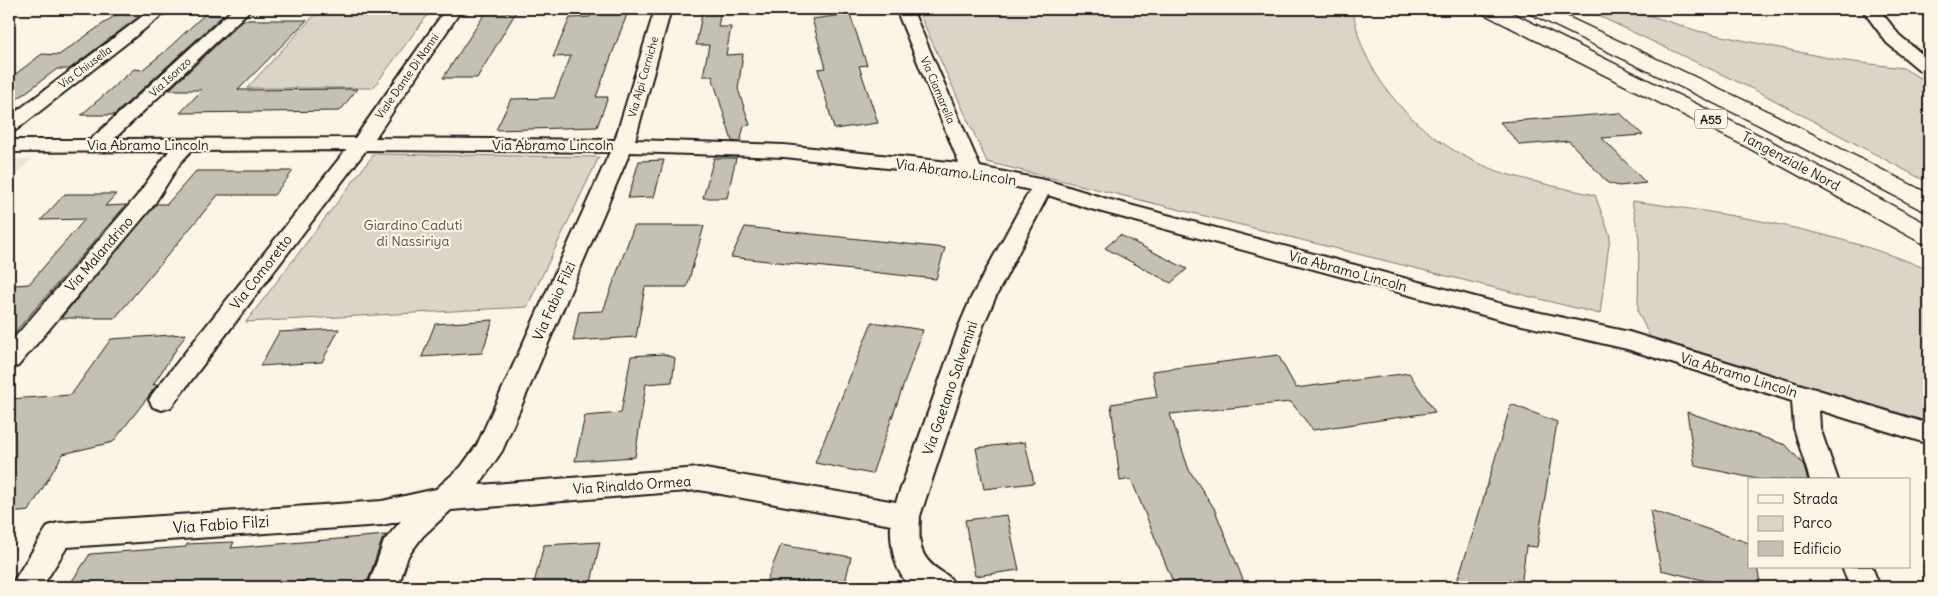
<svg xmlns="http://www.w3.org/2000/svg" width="1938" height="596" font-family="Delius,sans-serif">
	<rect width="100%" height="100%" fill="#fcf5e5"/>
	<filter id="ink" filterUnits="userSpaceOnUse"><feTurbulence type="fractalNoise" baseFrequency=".02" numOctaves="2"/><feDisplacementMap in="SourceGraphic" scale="10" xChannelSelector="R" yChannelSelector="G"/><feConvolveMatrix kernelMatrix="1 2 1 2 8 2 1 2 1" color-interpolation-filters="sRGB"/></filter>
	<g filter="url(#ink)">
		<path fill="#ebe5d6" d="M31,159L9,182V160Z"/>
		<path fill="#dbd5c8" stroke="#7c7872" d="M320,9H432L373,88H247Z
			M917,9H1352C1356,23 1358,39 1365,53C1392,112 1448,157 1510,175C1538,183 1567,189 1595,195L1610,236L1600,314L987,162Z
			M1584,9H1630L1698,31L1838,60L1903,68L1929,83V183L1759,92Z
			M374,154L599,157L527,307L246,322Z
			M1632,201C1732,214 1835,230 1929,270V422L1650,337L1638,312L1639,239Z"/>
		<path fill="#c4c0b3" stroke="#1c1c1c" d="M124,9H149L69,69H57L9,105V79L42,54L59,55Z
			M594,9H629L596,97H608L597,127L496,130L511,99L554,98L571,56L553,57L570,18L590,17Z
			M703,9H721L718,27H731L726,55L743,54L738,89L750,125L744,126L740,142L732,141L712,76H703L709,45H696Z
			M486,12H516L477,78H443Z
			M850,14L867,65L859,66L878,123L834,129L818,69L826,68L812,19Z
			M204,15H223L114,115H81L134,69L142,70L162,54Z
			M243,20H307L238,90L357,89L340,111L180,113L202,90H169Z
			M1620,113L1643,135L1602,138L1646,183L1619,186L1608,183L1569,141L1520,145L1500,122Z
			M714,158H736L727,198H703Z
			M664,160L654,197L628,198L639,161Z
			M196,171H293L274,195H218L115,318H61L156,204H167Z
			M65,194H116L105,206L126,205L9,339V292L15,285L29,284L85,219L41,220Z
			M634,226H704L687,287H645L636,337L573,341L579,312L603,311Z
			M745,227L945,248L936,279L731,257Z
			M1120,235L1187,269L1171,283L1105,248Z
			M493,320L482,353L422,357L435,324Z
			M872,322L923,330L872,474L815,463Z
			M339,329L322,362L260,366L279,332Z
			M186,334L153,385L158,384L113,442L63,454L29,511L9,513V399L71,395L111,339Z
			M663,354L675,358L672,382L646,384L635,457L575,461L585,416L621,413L631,356Z
			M1278,355L1296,388L1409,373L1435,412L1313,430L1291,402L1170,414L1189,470L1214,508L1246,587H1175L1131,479L1120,481L1111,404L1157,397L1152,371Z
			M1511,404L1557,422L1537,547L1526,546L1521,587H1455L1475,527Z
			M1687,412L1786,445L1803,464L1808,480H1762L1695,466Z
			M1025,442L1034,483L984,489L976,448Z
			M1650,510L1749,543V567H1757L1761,587H1732L1661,570Z
			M1007,515L1019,570L975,576L965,520Z
			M386,535L382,540L366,586L305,587L307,581L231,587H68L90,554L186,547L187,544L209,543L234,542L231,548Z
			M600,542L590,587H533L544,545Z
			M781,545L851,557L844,587H764Z"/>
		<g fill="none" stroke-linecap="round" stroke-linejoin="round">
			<defs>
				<path id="street" d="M152,9H170L16,130L9,132V117Z
					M233,9H251L114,139L355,138L446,9H462L375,138L615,140L655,9H671L635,140L784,145L959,163L896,9H912L980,167L1049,181L1107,199L1509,306L1629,332L1929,424V444L1819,410L1820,428L1838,480H1810L1794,428L1792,401L1627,349L1509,322L1091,209L1048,195L995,298L983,326L920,516C919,541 917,556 940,571C948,576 952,578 955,587C943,587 927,590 916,587C895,582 890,543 891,525L699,490L451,510L423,536L408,556L398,587H368L384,541L401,521L382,525L67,547L42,587H10L48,526L58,523L382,501L436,489L461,467L477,445L610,152L366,150L171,407L162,410L153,407L149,400L153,393L346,150L191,151L180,163L153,206L18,366L9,369V344L137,196L169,151L9,152V140H90ZM630,152L784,157L972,177L1030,190L971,298L959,326L896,502L699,468L479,485L502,451Z
					M1862,9H1879L1899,35L1929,60V74L1923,73L1887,43Z
					M1842,567H1872L1880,587H1850Z"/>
				<path id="highway" d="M1479,9H1504L1761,136L1929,225V244L1920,242L1745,146L1482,13Z
					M1526,9H1551L1773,114L1929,194V212L1920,209L1757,124L1529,13Z"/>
			</defs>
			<use href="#street" stroke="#1c1c1c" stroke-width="4"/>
			<use href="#highway" stroke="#1c1c1c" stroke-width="3"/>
			<use href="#street" fill="#fcf5e5" fill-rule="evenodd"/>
			<use href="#highway" fill="#fcf5e5" fill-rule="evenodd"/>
		</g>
	</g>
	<g text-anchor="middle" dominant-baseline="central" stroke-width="4.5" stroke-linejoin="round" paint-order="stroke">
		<g font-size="11" fill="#1c1c1c" stroke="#fcf5e5">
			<text transform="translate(85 67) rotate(-37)">Via Chiusella</text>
			<text transform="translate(407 76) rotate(-55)">Viale Dante Di Nanni</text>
			<text transform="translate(170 77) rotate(-43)">Via Isonzo</text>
			<text transform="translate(643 77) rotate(-74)">Via Alpi Carniche</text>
			<text transform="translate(938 90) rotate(67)">Via Ciamarella</text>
		</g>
		<rect fill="#fcf5e5" stroke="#5f5d58" stroke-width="1" x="1695" y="109.5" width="32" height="19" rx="4"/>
		<g font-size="12" font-weight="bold" fill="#1c1c1c">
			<text x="1711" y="119">A55</text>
		</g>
		<g font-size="14" fill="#1c1c1c" stroke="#fcf5e5">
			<text x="148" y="145">Via Abramo Lincoln</text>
			<text x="553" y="145">Via Abramo Lincoln</text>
			<text transform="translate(1791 161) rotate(28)">Tangenziale Nord</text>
			<text transform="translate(956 172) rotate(8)">Via Abramo Lincoln</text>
			<text transform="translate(99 254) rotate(-49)">Via Malandrino</text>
			<text transform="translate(1348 271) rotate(15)">Via Abramo Lincoln</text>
			<text transform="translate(261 272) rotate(-52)">Via Comoretto</text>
			<text transform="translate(554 301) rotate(-66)">Via Fabio Filzi</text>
			<text transform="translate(1739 375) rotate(17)">Via Abramo Lincoln</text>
			<text transform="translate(950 388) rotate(-71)">Via Gaetano Salvemini</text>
			<text transform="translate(632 485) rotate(-4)">Via Rinaldo Ormea</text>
		</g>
		<g font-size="14" fill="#555450" stroke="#fcf5e5">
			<text x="413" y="225">Giardino Caduti<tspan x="413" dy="16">di Nassiriya</tspan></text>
		</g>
		<g font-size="16" fill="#1c1c1c" stroke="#fcf5e5">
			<text transform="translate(221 524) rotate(-4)">Via Fabio Filzi</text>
		</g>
	</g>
	<rect width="1938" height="596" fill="none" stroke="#fcf5e5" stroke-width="30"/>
	<rect x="15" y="15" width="1908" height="566" fill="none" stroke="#1c1c1c" stroke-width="2" filter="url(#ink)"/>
	<rect x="1748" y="478" width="162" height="90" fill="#fcf5e5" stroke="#a29e95"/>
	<rect x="1758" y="495" width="25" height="8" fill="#fcf5e5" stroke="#a29e95"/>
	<text x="1793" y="504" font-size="15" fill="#1c1c1c">Strada</text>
	<rect x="1758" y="516" width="25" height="15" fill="#dbd5c8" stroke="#a29e95"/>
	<text x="1793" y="528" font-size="15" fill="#1c1c1c">Parco</text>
	<rect x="1758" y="541" width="25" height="15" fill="#c4c0b3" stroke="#a29e95"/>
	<text x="1793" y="554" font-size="15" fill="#1c1c1c">Edificio</text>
</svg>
